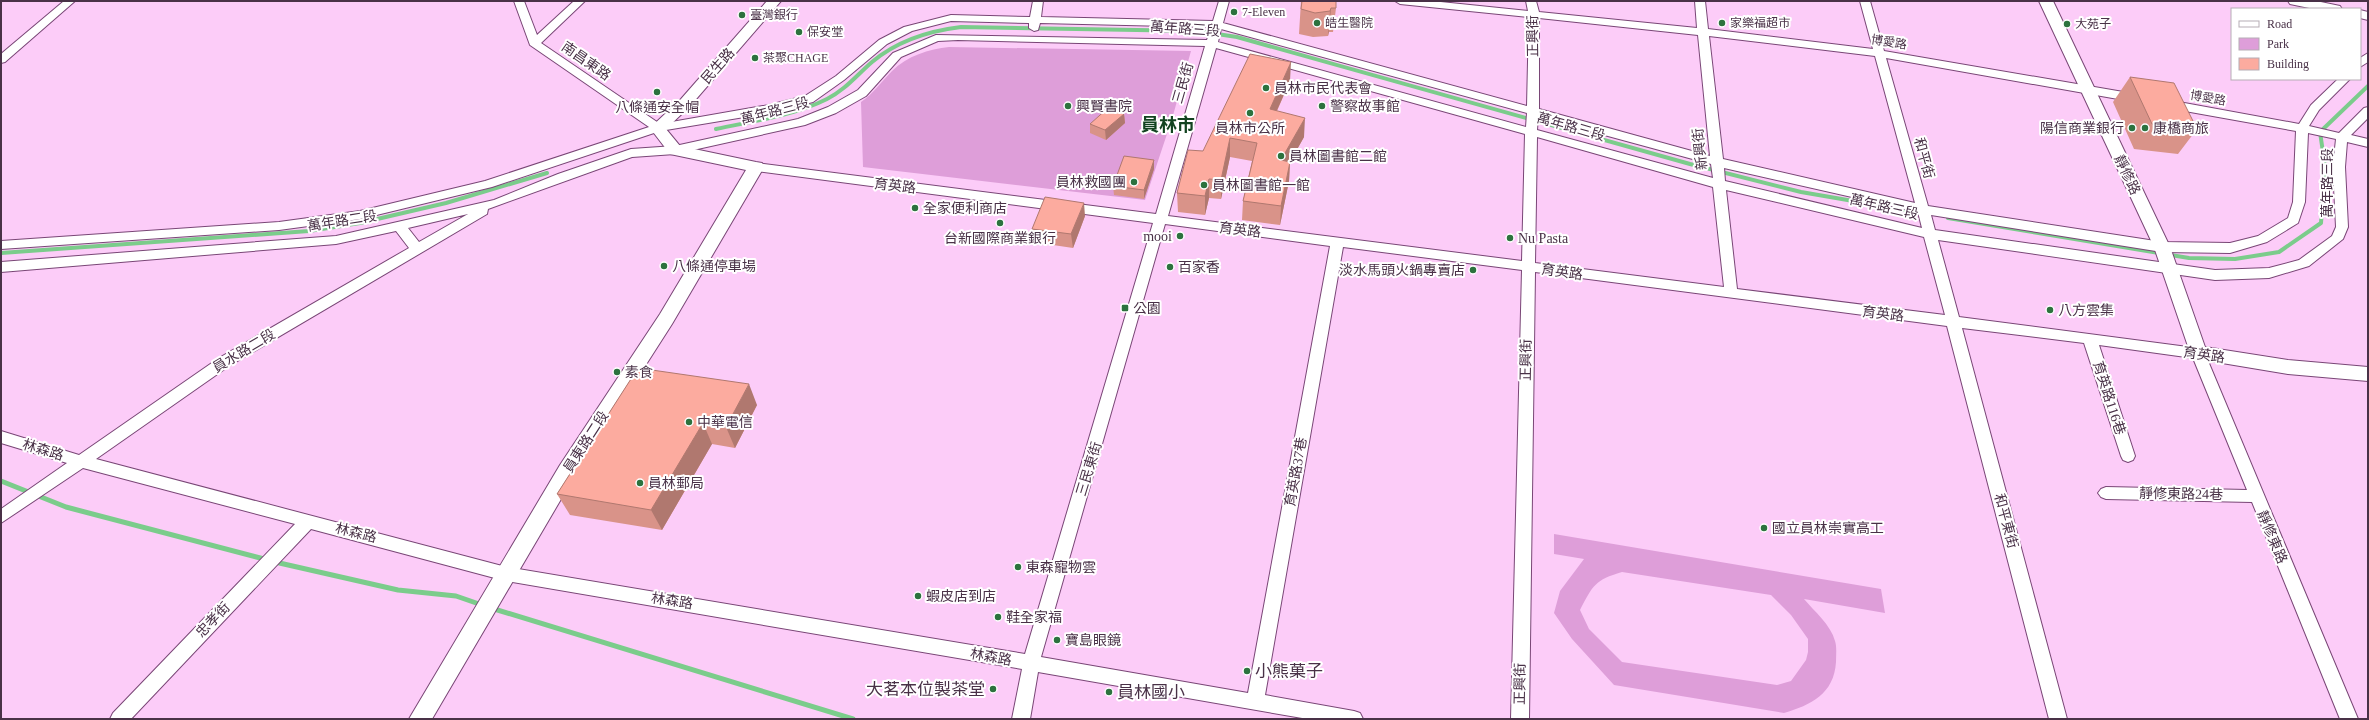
<svg xmlns="http://www.w3.org/2000/svg" width="2369" height="720" font-family="'Times New Roman','Noto Sans TC',serif">
	<rect width="100%" height="100%" fill="#fcccf8"/>
	<path fill="#de9ed9" fill-rule="evenodd" d="M949,47L1191,51L1172,119L1145,200L863,167L861,102C873,94 882,81 892,71C907,56 929,49 949,47Z
		M1554,534L1881,589L1885,613L1804,599C1814,611 1831,625 1835,641C1837,647 1836,655 1836,662C1834,694 1811,705 1784,713L1614,685L1572,639L1554,613L1560,591L1584,559L1554,554ZM1622,572L1771,595L1791,615L1808,639V652L1806,660L1791,681L1777,685L1622,662L1589,629L1580,610C1593,585 1595,580 1622,572Z"/>
	<g fill="none" stroke-linecap="round" stroke-linejoin="round">
		<path stroke="#7bcc8b" stroke-width="4" d="M716,129C753,121 793,116 827,99C845,90 857,75 872,62C897,41 928,31 961,27L1197,31L1237,37L1690,164L1801,192L1923,213
			M1948,218L2189,258L2235,259L2279,252L2321,223L2325,166L2320,132L2368,86
			M1,253L309,231L360,223L446,203L547,173"/>
		<path stroke="#7bcc8b" stroke-width="5" d="M1,481L66,507L268,560
			M275,562L398,590L456,596L482,605
			M491,608L853,719"/>
		<defs>
			<path id="minor" d="M64,1H75L5,62L1,63V54Z
				M514,1H524L537,35L574,1H585L541,43L660,124L769,105L805,96L836,76L879,40L904,27L951,15L1030,17L1033,1H1043L1041,17L1213,21L1219,1H1229L1223,23L1527,106L1529,17L1400,4L1395,1H1431L1528,11L1526,1H1536L1539,12L1697,28L1695,1H1705L1708,29L1873,49L1860,1H1870L1884,51L2135,94L2141,98L2135,102L1886,58L1928,206L2162,242L2230,243L2258,236L2288,218L2293,202L2296,131L2168,108L2164,107L2162,104L2164,101L2168,100L2299,124L2311,105L2338,79H2350L2319,110L2309,126L2339,133L2364,108L2368,107V118L2351,135L2368,139V147L2347,142L2345,167L2348,227L2343,239L2309,266L2269,278L2215,280L1938,240L1959,317L2203,349L2358,719H2340L2252,502L2106,499L2101,497L2098,493L2101,489L2106,487L2247,490L2193,358L2099,345L2135,456L2133,460L2128,462L2123,460L2121,456L2084,343L1962,328L2067,719H2049L1947,326L1535,272L1529,719H1511L1522,270L1343,247L1265,695L1354,711L1360,713L1363,719H1308L1038,672L1030,719H1012L1022,669L506,581L311,529L131,719H110L113,713L295,524L83,468L1,523V509L67,463L1,443V431L79,455L219,358L409,248L396,231L336,244L1,272V262L336,236L494,200L558,174L631,149L675,146L798,119L828,107L858,90L893,53L936,35L1207,40L1211,27L1040,23L1038,30L1034,31L1029,28V23L951,21L912,31L887,44L844,80L813,102L769,113L660,131L492,187L360,219L279,230L1,249V241L279,222L360,211L485,181L649,127L530,45ZM1539,18L1698,35L1710,156L1539,109ZM1221,29L1527,113L1526,127L1218,42ZM1709,36L1875,56L1915,203L1723,159ZM958,40L1205,46L1156,214L756,163L750,167L756,171L1153,223L1025,654L506,567L96,459L229,366L487,214L488,209L632,157L675,154L805,125L836,113L866,96L901,57L938,41ZM1216,48L1525,134L1522,261L1168,216ZM1538,117L1711,164L1713,178L1537,130ZM2308,133L2336,139L2333,167L2336,227L2332,236L2299,260L2269,268L2215,270L1935,230L1931,215L2162,252L2230,253L2267,242L2298,223L2305,202ZM1537,137L1713,187L1724,287L1535,263ZM1724,168L1918,212L1922,228L1725,181ZM1726,190L1924,237L1945,315L1737,289ZM468,214L419,242L408,228ZM1165,224L1330,246L1248,693L1041,657Z
				M2368,53V62L2360,67V58Z"/>
			<path id="tertiary" d="M767,1H781L691,105L666,129L680,146L756,162L762,163L764,167L672,324L574,477L432,719H409L560,465L660,314L746,170L670,154L650,128L681,99Z
				M2039,1H2053L2170,247L2205,347L2288,360L2368,367V381L2288,374L2192,358L2154,247Z
				M2288,1H2316L2340,6L2342,9H2314L2290,4Z
				M2360,10L2368,12V20L2360,18Z"/>
		</defs>
		<use href="#minor" stroke="#794676" stroke-width="2"/>
		<use href="#tertiary" stroke="#794676" stroke-width="2"/>
		<use href="#minor" fill="#fff" fill-rule="evenodd"/>
		<use href="#tertiary" fill="#fff" fill-rule="evenodd"/>
	</g>
	<path fill="#d99389" d="M1301,1H1336V8L1333,32H1329L1328,36L1313,37L1299,34Z
		M2130,77L2197,129L2178,154L2134,149L2113,102Z
		M1290,81L1277,111L1304,137L1290,162L1289,181L1280,225L1242,220L1243,201L1252,161L1230,157L1221,199L1209,198L1205,215L1178,212L1177,193L1203,151Z
		M1124,114L1125,123L1106,140L1090,133V124Z
		M1154,160V169L1144,199L1114,195L1113,186Z
		M1085,216L1073,248L1033,242L1032,229Z
		M638,368L757,405L735,448L712,444L662,530L570,515L557,494Z"/>
	<path fill="#b0786f" d="M1331,8L1329,32L1328,36L1330,11Z
		M1291,62L1290,81L1269,128L1270,109Z
		M1124,114L1125,123L1106,140L1105,130Z
		M1305,118L1304,137L1280,180L1281,160Z
		M1230,138V157L1221,199V180Z
		M1154,160V169L1144,199V190Z
		M1290,162L1289,181L1280,225L1281,206Z
		M1209,179V198L1205,215V196Z
		M1084,203L1085,216L1073,248L1071,234Z
		M749,384L757,405L735,448L726,427Z
		M703,423L712,444L662,530L651,510Z"/>
	<path fill="#fcab9f" stroke="#b0786f" d="M1302,1H1336V8H1331L1330,11L1315,13L1301,9Z
		M1250,54L1291,62L1270,109L1305,118L1281,160L1290,162L1281,206L1243,201L1257,143L1230,138L1221,180L1209,179L1205,196L1177,193L1188,150L1203,151Z
		M2130,77L2174,83L2197,129L2152,124Z
		M1109,107L1124,114L1105,130L1090,124Z
		M1124,156L1154,160L1144,190L1113,186Z
		M1045,197L1084,203L1071,234L1032,229Z
		M638,368L749,384L726,427L703,423L651,510L557,494Z"/>
	<g fill="#2c723e" stroke="#fff" stroke-width="1.5">
		<circle cx="1234" cy="12" r="4"/>
		<circle cx="742" cy="15" r="4"/>
		<circle cx="1317" cy="23" r="4"/>
		<circle cx="1722" cy="23" r="4"/>
		<circle cx="2067" cy="24" r="4"/>
		<circle cx="799" cy="32" r="4"/>
		<circle cx="755" cy="58" r="4"/>
		<circle cx="1266" cy="88" r="4"/>
		<circle cx="657" cy="92" r="4"/>
		<circle cx="1068" cy="106" r="4"/>
		<circle cx="1322" cy="106" r="4"/>
		<circle cx="1250" cy="113" r="4"/>
		<circle cx="2132" cy="128" r="4"/>
		<circle cx="2145" cy="128" r="4"/>
		<circle cx="1281" cy="156" r="4"/>
		<circle cx="1134" cy="182" r="4"/>
		<circle cx="1204" cy="185" r="4"/>
		<circle cx="915" cy="208" r="4"/>
		<circle cx="1000" cy="223" r="4"/>
		<circle cx="1180" cy="236" r="4"/>
		<circle cx="1510" cy="238" r="4"/>
		<circle cx="664" cy="266" r="4"/>
		<circle cx="1170" cy="267" r="4"/>
		<circle cx="1473" cy="270" r="4"/>
		<rect x="1121" y="304" width="8" height="8" rx="2"/>
		<circle cx="2050" cy="310" r="4"/>
		<circle cx="617" cy="372" r="4"/>
		<circle cx="689" cy="422" r="4"/>
		<circle cx="640" cy="483" r="4"/>
		<circle cx="1764" cy="528" r="4"/>
		<circle cx="1018" cy="567" r="4"/>
		<circle cx="918" cy="596" r="4"/>
		<circle cx="998" cy="617" r="4"/>
		<circle cx="1057" cy="640" r="4"/>
		<circle cx="1247" cy="671" r="4"/>
		<circle cx="993" cy="689" r="4"/>
		<circle cx="1109" cy="692" r="4"/>
	</g>
	<g text-anchor="middle" dominant-baseline="central" stroke-width="4" stroke-linejoin="round" paint-order="stroke">
		<g font-size="12" fill="#493147" stroke="#fff" text-anchor="start">
			<text x="1242" y="12">7-Eleven</text>
			<text x="750" y="15">臺灣銀行</text>
			<text x="1325" y="23">皓生醫院</text>
			<text x="1730" y="23">家樂福超市</text>
			<text x="2075" y="24">大苑子</text>
			<text x="807" y="32">保安堂</text>
			<text x="763" y="58">茶聚CHAGE</text>
		</g>
		<g font-size="12" fill="#493147" stroke="#fff">
			<text transform="translate(1889 42) rotate(9)">博愛路</text>
			<text transform="translate(2208 98) rotate(10)">博愛路</text>
		</g>
		<g font-size="14" fill="#493147" stroke="#fff">
			<text transform="translate(1185 29) rotate(4)">萬年路三段</text>
			<text transform="translate(1533 36) rotate(-91)">正興街</text>
			<text transform="translate(586 61) rotate(35)">南昌東路</text>
			<text transform="translate(718 66) rotate(-49)">民生路</text>
			<text transform="translate(1183 83) rotate(-74)">三民街</text>
			<text transform="translate(775 111) rotate(-15)">萬年路三段</text>
			<text transform="translate(1571 127) rotate(16)">萬年路三段</text>
			<text transform="translate(1700 149) rotate(-96)">新興街</text>
			<text transform="translate(1924 158) rotate(75)">和平街</text>
			<text transform="translate(2127 175) rotate(65)">靜修路</text>
			<text transform="translate(2327 183) rotate(-90)">萬年路三段</text>
			<text transform="translate(895 186) rotate(7)">育英路</text>
			<text transform="translate(1884 207) rotate(13)">萬年路三段</text>
			<text transform="translate(342 221) rotate(-9)">萬年路二段</text>
			<text transform="translate(1240 230) rotate(7)">育英路</text>
			<text transform="translate(1562 272) rotate(8)">育英路</text>
			<text transform="translate(1883 314) rotate(7)">育英路</text>
			<text transform="translate(244 351) rotate(-31)">員水路二段</text>
			<text transform="translate(2204 355) rotate(8)">育英路</text>
			<text transform="translate(1526 360) rotate(-89)">正興街</text>
			<text transform="translate(2109 398) rotate(72)">育英路116巷</text>
			<text transform="translate(586 442) rotate(-57)">員東路二段</text>
			<text transform="translate(43 450) rotate(17)">林森路</text>
			<text transform="translate(1089 469) rotate(-73)">三民東街</text>
			<text transform="translate(1296 472) rotate(-80)">育英路37巷</text>
			<text transform="translate(2181 494) rotate(1)">靜修東路24巷</text>
			<text transform="translate(2006 521) rotate(75)">和平東街</text>
			<text transform="translate(356 533) rotate(14)">林森路</text>
			<text transform="translate(2272 537) rotate(67)">靜修東路</text>
			<text transform="translate(672 601) rotate(9)">林森路</text>
			<text transform="translate(213 620) rotate(-46)">忠孝街</text>
			<text transform="translate(991 657) rotate(10)">林森路</text>
			<text transform="translate(1520 684) rotate(-89)">正興街</text>
		</g>
		<g font-size="14" fill="#493147" stroke="#fff" text-anchor="start">
			<text x="1274" y="88">員林市民代表會</text>
			<text x="1076" y="106">興賢書院</text>
			<text x="1330" y="106">警察故事館</text>
			<text x="657" y="107" text-anchor="middle">八條通安全帽</text>
			<text x="1250" y="128" text-anchor="middle">員林市公所</text>
			<text x="2124" y="128" text-anchor="end">陽信商業銀行</text>
			<text x="2153" y="128">康橋商旅</text>
			<text x="1289" y="156">員林圖書館二館</text>
			<text x="1126" y="182" text-anchor="end">員林救國團</text>
			<text x="1212" y="185">員林圖書館一館</text>
			<text x="923" y="208">全家便利商店</text>
			<text x="1172" y="236" text-anchor="end">mooi</text>
			<text x="1000" y="238" text-anchor="middle">台新國際商業銀行</text>
			<text x="1518" y="238">Nu Pasta</text>
			<text x="672" y="266">八條通停車場</text>
			<text x="1178" y="267">百家香</text>
			<text x="1465" y="270" text-anchor="end">淡水馬頭火鍋專賣店</text>
			<text x="1133" y="308">公園</text>
			<text x="2058" y="310">八方雲集</text>
			<text x="625" y="372">素食</text>
			<text x="697" y="422">中華電信</text>
			<text x="648" y="483">員林郵局</text>
			<text x="1772" y="528">國立員林崇實高工</text>
			<text x="1026" y="567">東森寵物雲</text>
			<text x="926" y="596">蝦皮店到店</text>
			<text x="1006" y="617">鞋全家福</text>
			<text x="1065" y="640">寶島眼鏡</text>
		</g>
		<g font-size="17" fill="#493147" stroke="#fff" text-anchor="start">
			<text x="1255" y="671">小熊菓子</text>
			<text x="985" y="689" text-anchor="end">大茗本位製茶堂</text>
			<text x="1117" y="692">員林國小</text>
		</g>
		<g font-size="18" font-weight="bold" fill="#124320" stroke="#fff">
			<text x="1168" y="125">員林市</text>
		</g>
	</g>
	<rect width="2369" height="720" fill="none" stroke="#493147" stroke-width="4"/>
	<rect x="2231" y="8" width="130" height="72" fill="#ffffff" stroke="#b6adb5"/>
	<rect x="2239" y="21" width="20" height="6" fill="#ffffff" stroke="#b6adb5"/>
	<text x="2267" y="28" font-size="12" fill="#493147">Road</text>
	<rect x="2239" y="38" width="20" height="12" fill="#de9ed9" stroke="#b6adb5"/>
	<text x="2267" y="48" font-size="12" fill="#493147">Park</text>
	<rect x="2239" y="58" width="20" height="12" fill="#fcab9f" stroke="#b6adb5"/>
	<text x="2267" y="68" font-size="12" fill="#493147">Building</text>
</svg>
